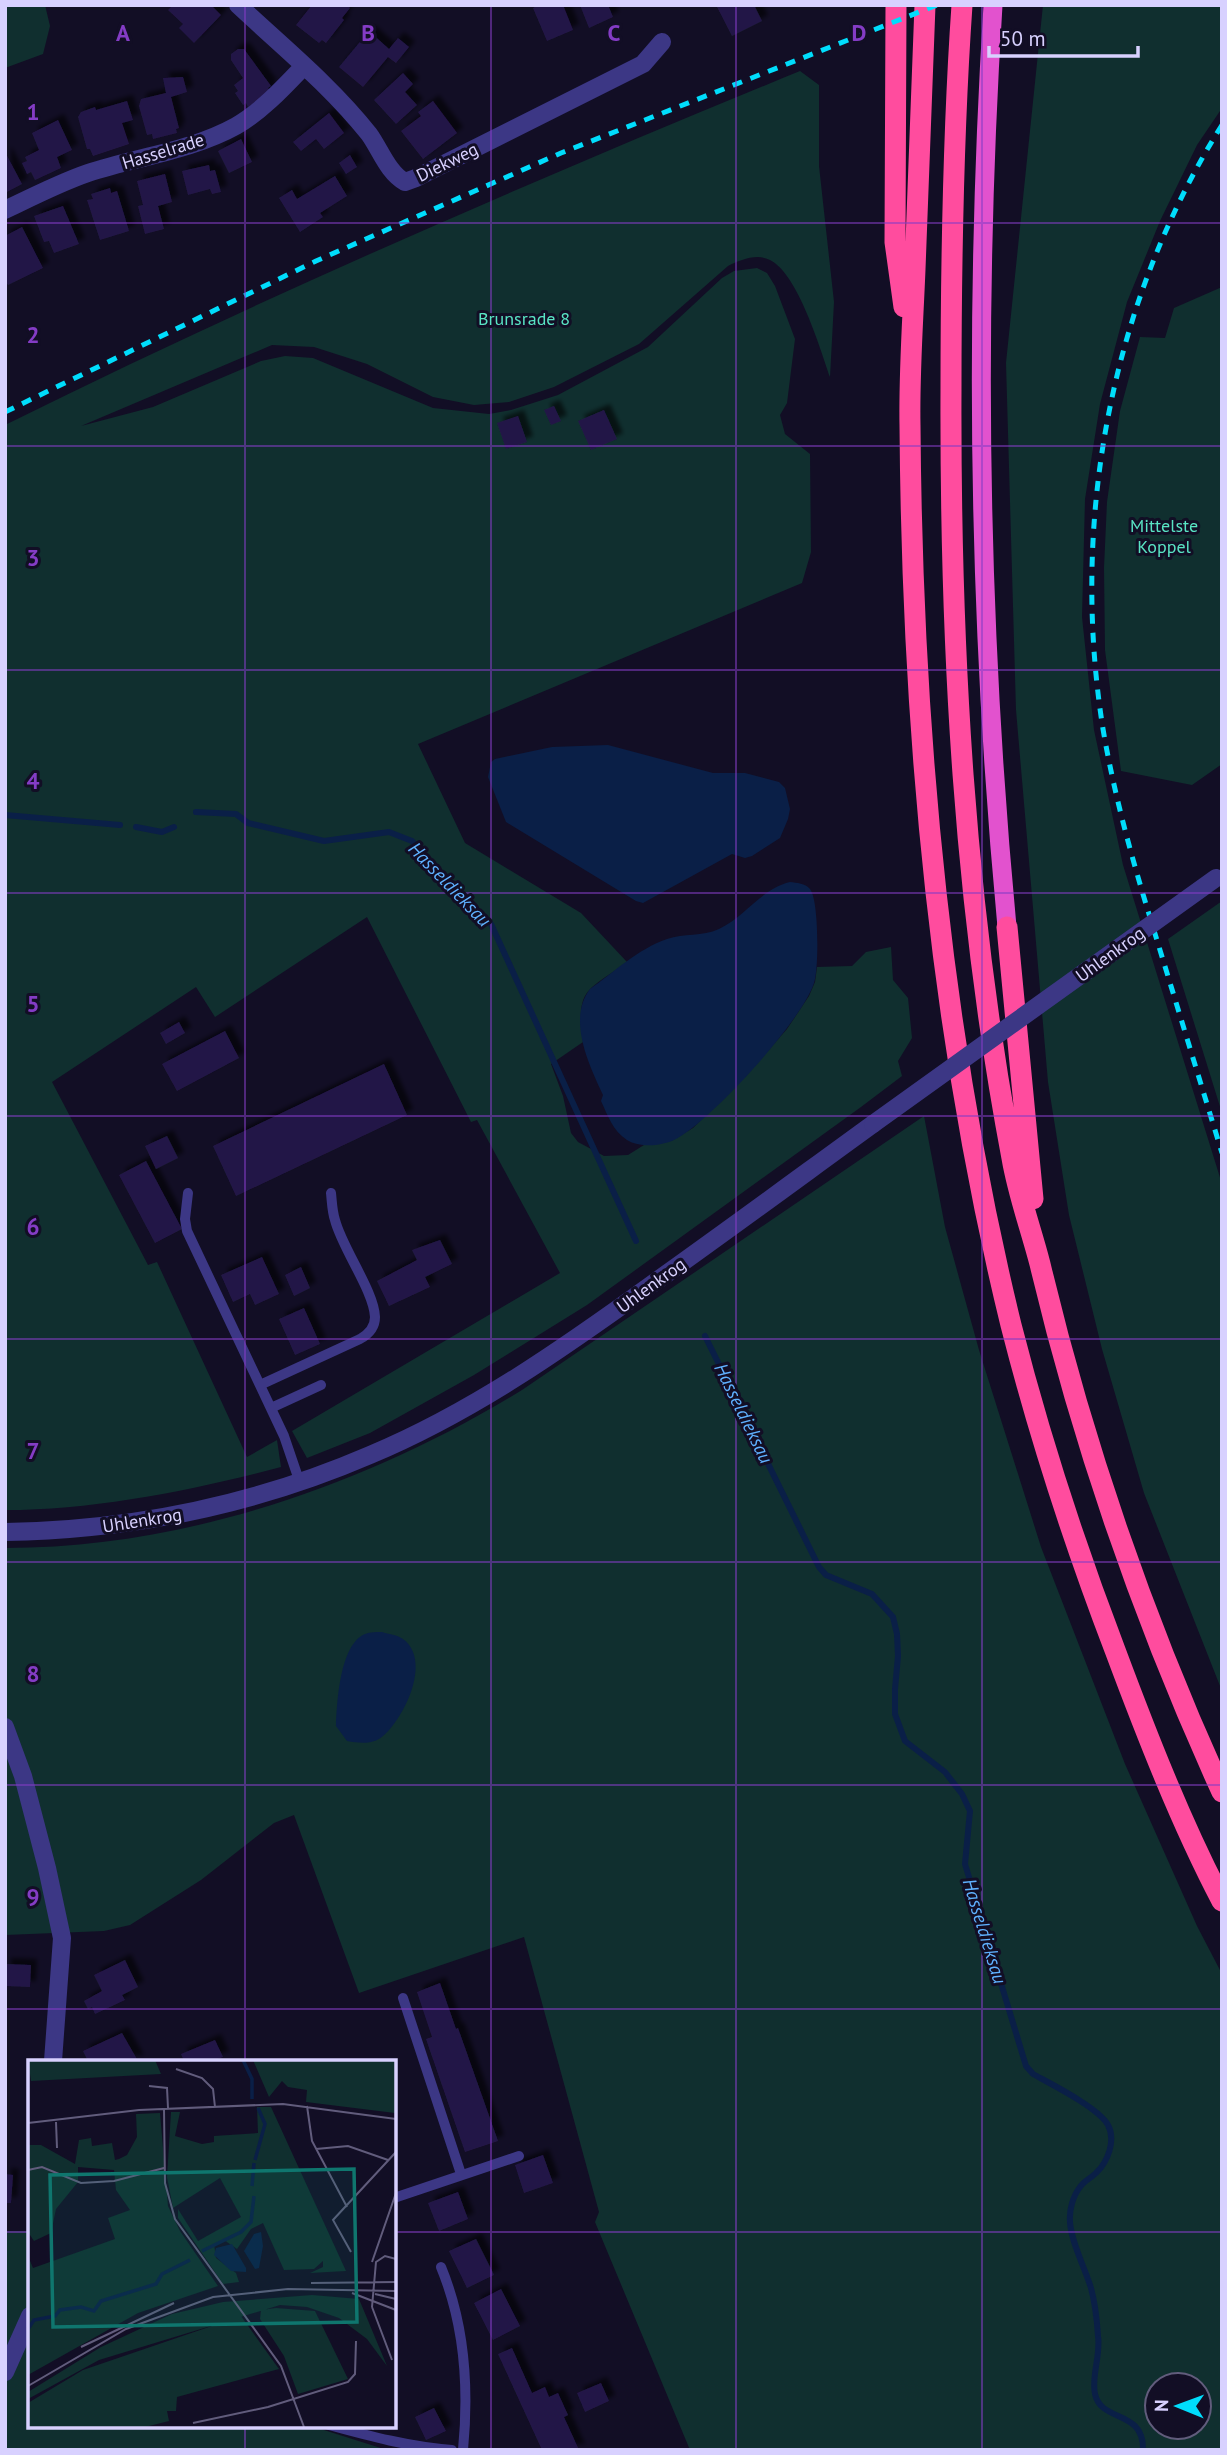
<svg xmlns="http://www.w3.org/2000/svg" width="1227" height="2455" font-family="'PT Sans',sans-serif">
	<defs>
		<filter id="shadow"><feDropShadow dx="6" dy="-6" stdDeviation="2" flood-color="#0009"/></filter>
	</defs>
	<rect width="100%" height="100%" fill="#120e25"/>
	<path fill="#102f2f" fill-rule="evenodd" d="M5,5H45L50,26L43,54L5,68Z
		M1043,5H1222V108L1197,145L1160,221L1127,302L1100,404L1085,499L1082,617L1094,730L1123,865L1222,1184V1691L1144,1493L1102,1349L1069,1215L1048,1082L1016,710L1006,363Z
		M800,71L819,85V166L834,302L830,377C820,348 798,274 770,260C757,253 740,260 728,266L639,344L554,387L509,402L474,405L433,397L367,364L314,347L272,345L81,426L153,407L261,361L285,356L313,358L433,408L489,414L511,410L558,395L648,347L722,278L734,271L757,268L767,273L775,286L795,339L787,403L780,415L785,434L810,454L811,552L802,583L418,744L465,843L581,913L627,962C586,992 576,988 583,1042L551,1064L563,1096L571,1133L578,1142L604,1156L628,1155L644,1145L671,1141L693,1128L745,1077L787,1029L809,996L815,982L817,967L852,966L866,952L891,947L893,980L908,998L912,1038L898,1061L902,1076L861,1107L587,1305L474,1375L370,1433L307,1458L292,1431L560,1273L477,1120L471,1122L367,917L215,1017L196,987L52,1082L148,1265L157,1262L247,1457L277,1440L281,1467C194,1490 95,1510 5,1510V425C265,296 532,181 800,71Z
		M1222,287V764L1192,785L1121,771L1105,650L1104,568L1107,502L1120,411L1140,337L1165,338L1174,308Z
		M1222,901V1113L1168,939Z
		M924,1116L945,1227L979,1350L1041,1547L1125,1764L1197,1926L1222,1974V2450H690L595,2222L599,2212L524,1937L359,1993L294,1815L274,1823L201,1880L130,1925L104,1931L5,1935V1548C186,1548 369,1484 522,1390ZM1157,2385H1199V2427H1157Z
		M5,2231H30V2425H308L387,2450H5Z"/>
	<path fill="#0a1f47" d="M608,745L713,773H745L779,782L785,788L790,809L788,819L780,838L752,856L745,858L732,854L643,903L636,901L506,822L488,777L491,762L495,759L552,747Z
		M790,882C797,883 805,883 810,889C819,900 819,969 814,983C802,1021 709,1123 674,1140C661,1146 640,1148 627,1140C613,1131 608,1116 601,1101L603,1095C589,1065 567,1019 590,989C614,972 638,949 667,939C684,933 702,937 719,929C746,916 761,889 790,882Z
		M382,1632C388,1634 398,1635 403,1639C432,1660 405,1717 383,1736C373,1745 359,1743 347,1741L336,1726C337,1702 340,1644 365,1634C370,1632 377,1632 382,1632Z"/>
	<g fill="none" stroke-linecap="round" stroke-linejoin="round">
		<path stroke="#0a1f47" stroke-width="6" d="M196,812L236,814L248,823L324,841L389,832L412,841L464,902L491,924L636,1241
			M5,815L120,825
			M136,827L162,832L174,827
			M705,1336L819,1567L826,1575L872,1594L893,1617L897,1634L898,1656L895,1689V1714L905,1741L945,1772L962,1794L970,1811L965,1864L1026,2066L1033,2074C1051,2084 1099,2108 1108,2125C1116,2140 1108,2162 1096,2173C1091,2178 1084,2181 1080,2187C1073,2196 1069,2210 1070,2222C1071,2242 1085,2268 1091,2288C1095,2303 1097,2320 1098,2336C1101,2355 1091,2376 1095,2394C1101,2423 1144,2409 1143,2450"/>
	</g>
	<path fill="#231946" filter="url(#shadow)" d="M173,5H211L221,15L194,43L179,28L183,24L168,10Z
		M312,5H347L350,8L342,18L344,20L326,43L322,40L319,43L296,25Z
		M540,5H563L573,30L547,41L533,8Z
		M580,5H608L613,17L589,28Z
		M716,5H754L762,21L732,36Z
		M369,31L389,49L398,38L409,47L396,63L388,57L363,87L339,67Z
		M238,49H244L271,86L268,88L270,91L248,107L246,103L243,105L235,93L238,91L234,85L243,78L231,60V54Z
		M403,73L413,84L405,92L417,105L396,124L374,100Z
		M183,77L187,92L171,97L179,128L176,129L177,133L153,139L152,134L147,135L139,106L141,99L166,93L163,78Z
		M127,101L133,120L122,123L129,144L93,156L90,149H87L78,117L81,112L95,107L96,110Z
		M433,101L457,133L423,159L401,131L421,116L418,112Z
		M329,113L344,133L324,149L316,139L301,151L293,142Z
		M58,120L72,150L57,157L61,168L35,180L31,172L27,174L22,163L27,161L25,157L39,150L32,133Z
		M241,139L252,162L229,173L218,151Z
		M5,152L22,184L5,193Z
		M350,155L357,167L346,174L339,163Z
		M209,165L210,171L215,170L221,192L212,194L210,189L188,195L182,171Z
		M165,174L172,202L158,206L164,229L145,234L138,206L143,205L137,181Z
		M335,176L347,196L320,213L323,217L300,232L279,198L292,190L297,199Z
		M110,188L111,193L117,191L129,231L100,240L87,200L93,199L91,194Z
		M63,206L79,244L54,253L49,241L44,242L34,216Z
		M22,227L43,268L8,285L5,280V236Z
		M554,406L561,421L551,425L544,410Z
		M604,410L617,439L591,450L578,421Z
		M518,416L527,442L506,449L497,423Z
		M179,1022L185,1033L166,1044L160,1033Z
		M225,1031L239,1058L177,1091L162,1064Z
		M384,1064L407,1115L236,1196L213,1146Z
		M167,1136L178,1158L156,1169L145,1146Z
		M146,1161L182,1229L155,1243L119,1175Z
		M440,1240L452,1264L425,1277L430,1287L389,1306L377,1281L417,1260L412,1250Z
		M262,1257L279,1294L255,1305L250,1294L233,1302L221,1275Z
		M301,1267L310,1288L294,1296L285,1275Z
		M304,1308L320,1344L295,1355L279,1319Z
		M125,1960L138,1987L122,1995L125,2000L95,2014L92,2007L88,2009L84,2001L102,1991L94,1975Z
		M5,1964L31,1965L30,1987L5,1986Z
		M440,1983L456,2029L458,2028L498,2141L465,2152L426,2039L432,2037L417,1992Z
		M122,2033L138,2061H88L83,2051Z
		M215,2040L223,2057L212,2061H184L181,2054Z
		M543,2155L553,2183L524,2193L515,2165Z
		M5,2174L13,2175L11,2203H5Z
		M458,2192L468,2219L439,2231L428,2203Z
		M476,2239L494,2275L467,2288L449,2251Z
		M501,2289L520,2326L493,2340L474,2303Z
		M512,2348L532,2393L545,2387L549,2397L558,2393L568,2415L564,2417L579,2450H542L498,2354Z
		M601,2383L609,2401L585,2412L577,2393Z
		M434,2408L446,2431L426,2440L415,2417Z"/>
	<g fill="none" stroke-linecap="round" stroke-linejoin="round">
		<path stroke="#3c3785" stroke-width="10" d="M188,1193L185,1219L187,1231L284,1436L300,1483
			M260,1385L360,1339C369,1334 375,1327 375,1317C374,1291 342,1248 335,1220C332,1211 332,1202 331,1193
			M271,1408L321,1385
			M403,1998L461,2174
			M394,2198L519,2156
			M441,2267C465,2325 469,2388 463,2450
			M329,2425C369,2436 410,2447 452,2450"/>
		<path stroke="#3c3785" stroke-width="18" d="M238,5C283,47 331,86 369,134C380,149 388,173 405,182L416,178L643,64L662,42
			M5,210C32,197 59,183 88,173C136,157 191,151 236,126C262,111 284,87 304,66
			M5,1532C131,1530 254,1505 370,1455C473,1412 565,1347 655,1282C728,1230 800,1177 873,1124
			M5,1727L23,1776L47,1868L62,1938L53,2061
			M5,2372L30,2316"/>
		<path stroke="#e252ce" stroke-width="19" d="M993,5C974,312 978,621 1007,927"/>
		<path stroke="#ff4c9e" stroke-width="21" d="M896,5L895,242L904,307
			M925,5C922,93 919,181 915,269C913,320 909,373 910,425C912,727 939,1031 1011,1325C1039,1435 1074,1543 1115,1650C1146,1733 1181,1823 1222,1901
			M962,5C953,134 951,262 951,390C950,647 964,905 1012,1158C1018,1194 1031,1229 1040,1264C1083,1445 1145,1623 1222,1792
			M1007,927L1033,1199"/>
		<path stroke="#00ddfc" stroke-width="5" stroke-dasharray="10 9" stroke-linecap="butt" d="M1222,125C1110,303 1070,523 1103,729C1115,800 1135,869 1156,937C1178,1009 1200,1081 1222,1153
			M5,412L316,261L561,153L937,5"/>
		<path stroke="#3c3785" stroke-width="18" d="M873,1124L1216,878"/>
	</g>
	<path fill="none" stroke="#843cc5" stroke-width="2" stroke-opacity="0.55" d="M245,5V2061M491,5V2450M736,5V2450M982,5V2450M5,223H1222M5,446H1222M5,670H1222M5,893H1222M5,1116H1222M5,1339H1222M5,1562H1222M5,1785H1222M5,2009H1222M5,2232H30M394,2232H1222M245,2425V2450"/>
	<g text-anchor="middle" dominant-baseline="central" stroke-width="6" stroke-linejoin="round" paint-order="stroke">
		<g font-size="18" fill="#d8d1ff" stroke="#120e25">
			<text transform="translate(163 151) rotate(-17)">Hasselrade</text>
			<text transform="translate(447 162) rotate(-26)">Diekweg</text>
			<text transform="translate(1110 954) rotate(-36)">Uhlenkrog</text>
			<text transform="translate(651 1285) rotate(-36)">Uhlenkrog</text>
			<text transform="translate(142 1520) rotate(-9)">Uhlenkrog</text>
		</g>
		<g font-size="18" fill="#59e4c4" stroke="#120e25">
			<text x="524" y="318">Brunsrade 8</text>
			<text x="1164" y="525">Mittelste<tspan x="1164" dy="21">Koppel</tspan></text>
		</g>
		<g font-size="19" font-style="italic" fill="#5fb1ff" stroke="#120e25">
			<text transform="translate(450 884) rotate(46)">Hasseldieksau</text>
			<text transform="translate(744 1413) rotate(64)">Hasseldieksau</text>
			<text transform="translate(985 1931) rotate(73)">Hasseldieksau</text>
		</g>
	</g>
	<g transform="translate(28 2060)">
		<rect width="368" height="368" fill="#120e25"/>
		<path d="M0,0H127L133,14L3,21ZM225,0H367V53L278,42L279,30L260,27L254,21L241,37ZM229,47H243L318,211L282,213L295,207V201L286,209L256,210L235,163L223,169L209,189L196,180L186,184L188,198L208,213L211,222L195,224L150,158V149L170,181L213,157L192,118L145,148L139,117L143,52H152L147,76L174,84L186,82V76L230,73ZM132,53L140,146L152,171L190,226L110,253L0,315V196L5,208L87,179L80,158L102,150L88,130L86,110L50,107V122L28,149L23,173L6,181L0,172V85H13L47,104L51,80L63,78L64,86L84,83L87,100L91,99L99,95L109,77L108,54ZM284,235L331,239L359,306L339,279L311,258L279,247L252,245L71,300L0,339V332L73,287L144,254L195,242ZM248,248L287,251L320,319L270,334L256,296L232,259L233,250ZM213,256L251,309L149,337L148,351H139L141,361L117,367H0V343L55,310Z" fill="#102f2f"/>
		<path d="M233,172L235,186L231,208L227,209L216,191L226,174ZM204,184L218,208V212L203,211L186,195L188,188Z" fill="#0a1f47"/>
		<path fill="none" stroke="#0a1f47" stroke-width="3.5" d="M215,0L224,19V39M227,100L237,64L230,48M224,126L226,103M174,191L213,172L223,162L226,136M0,269L6,260L27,256L32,250L53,247L66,251L73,241L128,224L134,214L162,200"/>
		<path fill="none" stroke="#615c7c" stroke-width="2" d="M148,9L174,18L185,29L187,47M121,26L139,28L140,48M279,46L284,81L319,147M136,49L137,123L147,159L253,306L276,367M28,62L29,88M0,63L111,50L255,44L368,59M288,89L320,86L360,100M0,110L14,107L53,123L86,121L136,108M323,192L305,160L368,92M344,202L368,133M283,223L368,222M324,233L368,250M347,234L368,239M344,247L364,300M344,247L348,202L357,196L368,199M53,287L146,243M0,326L98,269L185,237L260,229L368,231M165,363L240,347L320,322L327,314L328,281"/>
		<path fill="#0f766e" fill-opacity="0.15" stroke="#0f766e" stroke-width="3.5" d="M326,109L329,262L25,267L22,115Z"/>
		<rect width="368" height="368" fill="none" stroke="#d8d1ff" stroke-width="3.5"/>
	</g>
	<g font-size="23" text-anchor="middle" font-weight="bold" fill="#843cc5" stroke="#120e25" stroke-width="6" stroke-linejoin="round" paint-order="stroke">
		<text x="123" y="41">A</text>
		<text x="368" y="41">B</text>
		<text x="614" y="41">C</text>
		<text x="859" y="41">D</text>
		<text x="33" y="120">1</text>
		<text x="33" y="343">2</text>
		<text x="33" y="566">3</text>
		<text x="33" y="789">4</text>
		<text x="33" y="1012">5</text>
		<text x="33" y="1235">6</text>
		<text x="33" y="1459">7</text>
		<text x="33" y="1682">8</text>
		<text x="33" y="1905">9</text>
	</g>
	<rect width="1227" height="2455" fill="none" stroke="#d8d1ff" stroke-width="14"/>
	<g transform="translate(1178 2406) rotate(271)"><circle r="33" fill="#120e25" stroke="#615c7c" stroke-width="2"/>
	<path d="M0-5L12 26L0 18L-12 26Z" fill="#00ddfc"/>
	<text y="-10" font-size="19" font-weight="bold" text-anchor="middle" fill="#d8d1ff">N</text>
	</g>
	<path d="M989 46v10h149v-10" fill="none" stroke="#d8d1ff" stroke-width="3.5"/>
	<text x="1000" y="46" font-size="21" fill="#d8d1ff" stroke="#120e25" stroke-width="5" paint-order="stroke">50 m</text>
</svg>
